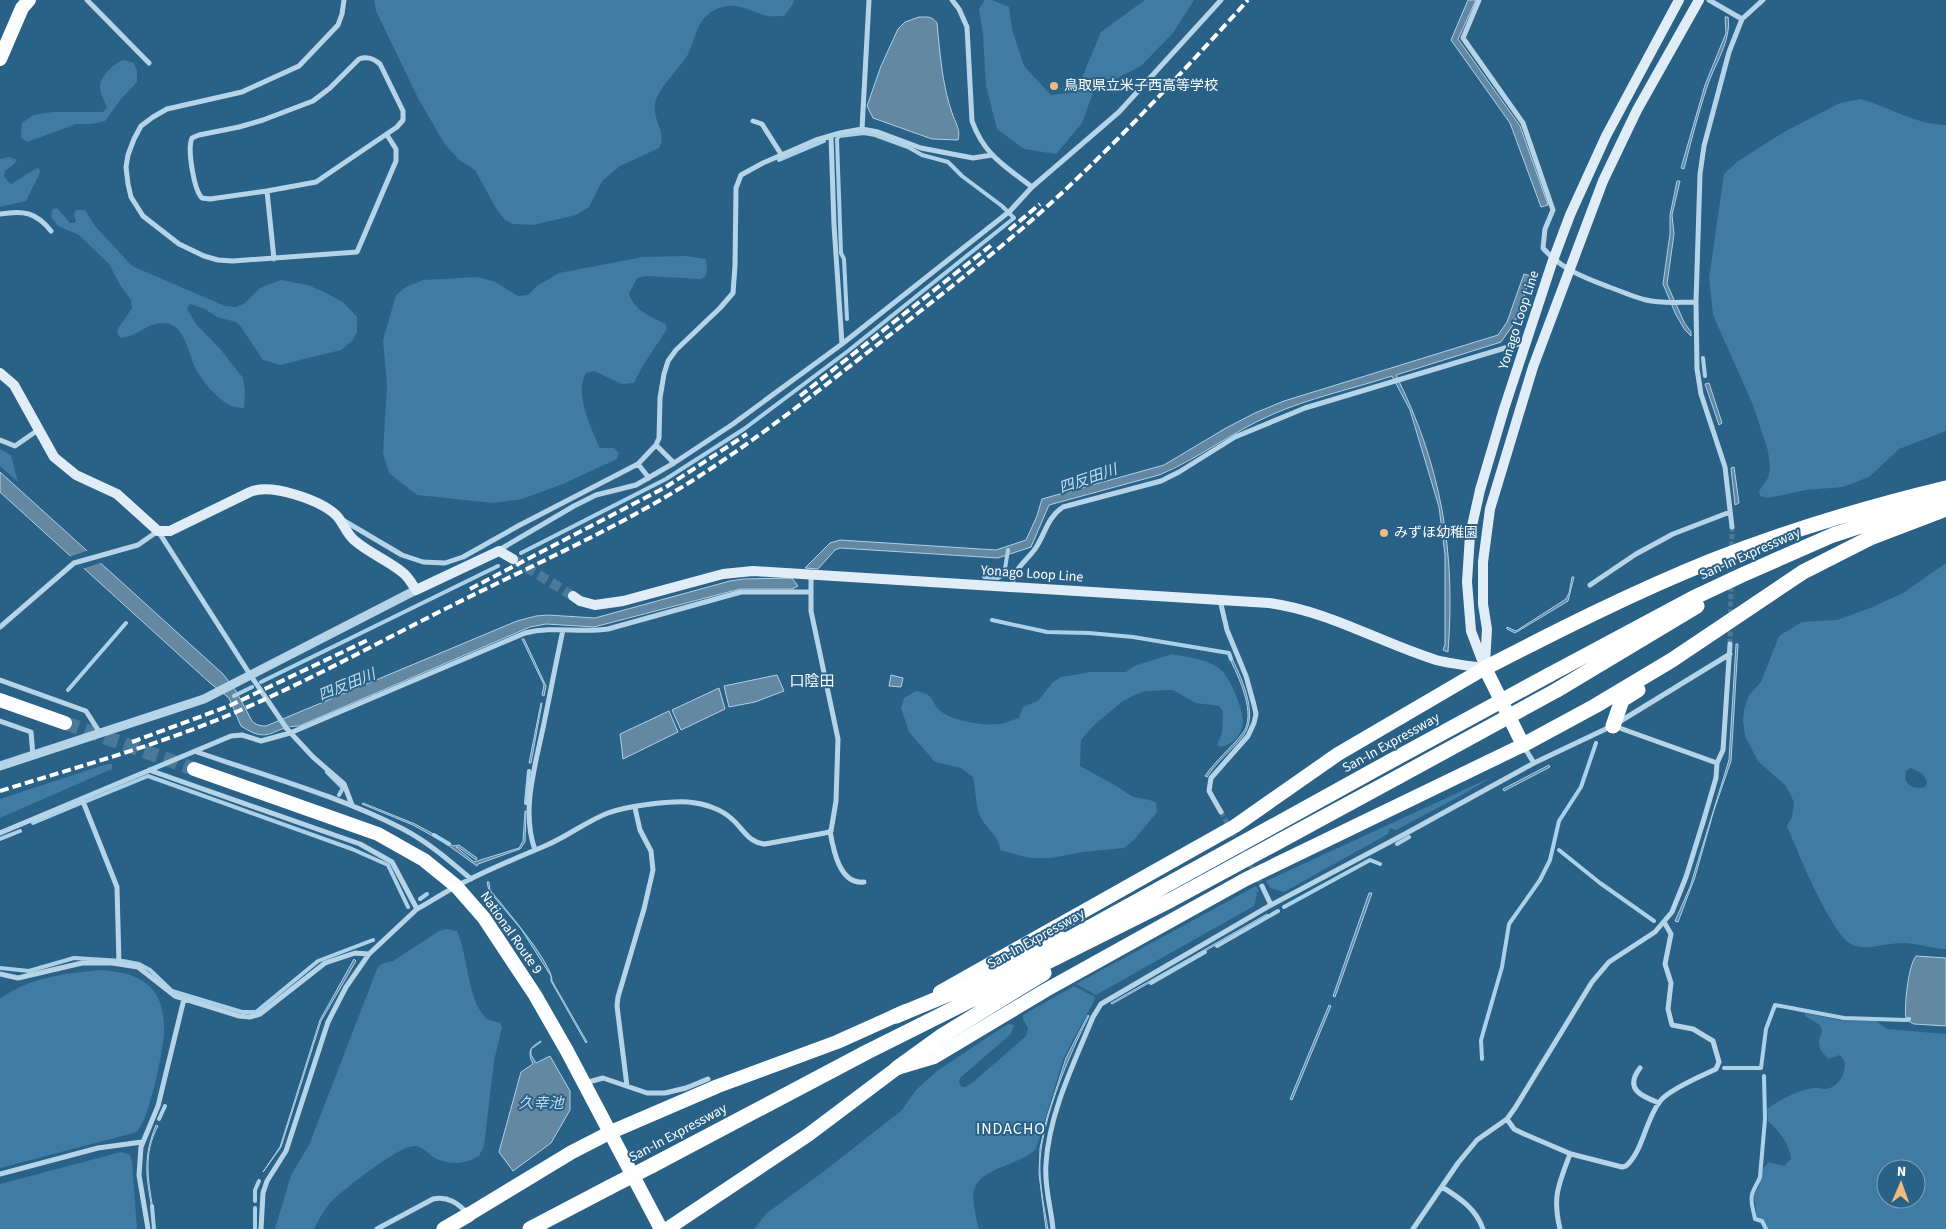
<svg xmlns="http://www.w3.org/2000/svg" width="1946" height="1229" font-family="'Source Sans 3','Noto Sans JP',sans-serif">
	<rect width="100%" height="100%" fill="#2a6187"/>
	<path fill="#3f7ba3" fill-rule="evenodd" d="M374,0H794L793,4L784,16C779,16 773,17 769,16C755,14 742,4 728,6C718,7 707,13 702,21C695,31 693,46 687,56C677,72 659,86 655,104C652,121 668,133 659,148L620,166L602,181L589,207L576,215L533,225L513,224L505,220L497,210L475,170L459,160L444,143L418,98L376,11Z
		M985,0H992L1009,7L1012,29L1024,66L1051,95L1076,92L1101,32L1145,0H1194L1173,33L1141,66L1094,90L1082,123L1056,154L1024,149L997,129L986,86L983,35L979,9Z
		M124,60L134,63L137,71V82L121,99L105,121L91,124H76L27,142L21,138L22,123L33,115L53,112H103L107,107C104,101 100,93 100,87C100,76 115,62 124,60Z
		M1860,99C1889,107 1915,124 1946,125V431L1899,449L1869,477L1843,487L1806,490L1768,498L1760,496L1759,491L1768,478L1770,468L1768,451L1753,405L1713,315L1709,278L1724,174L1738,161L1784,132L1840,103Z
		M9,157L17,160L14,164L5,171L4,177L11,184L37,168L40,170L39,175L26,201L0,207V159Z
		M57,208L70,223H74L76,221L74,214L76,210H85L95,226L132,266L225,306L236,307L245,303L260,288L281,280L308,285L328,294L344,303L357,317V332L353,340L341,350L280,365L263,360L241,327L236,322L217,317L205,309L190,304L187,309L196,324L221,350L243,378L245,391L244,408C239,407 233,407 229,405C217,398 204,383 197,371C188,357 187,324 164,323C148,322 138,336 121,338L118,335L117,330L132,308L131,300L120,285L109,264L79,235L58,226L51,217L52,210Z
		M685,256L706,259L707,271L705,277L700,279L646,276L637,278L629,294C634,310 652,318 666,324L667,329L642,367L634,383L622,384L594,371L586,373C574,392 591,429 600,448H614L619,453L617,459L563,484L522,499L493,503L417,495L389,473L383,453L387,386L383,340L396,295L406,287L423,280L479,277L495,282L518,296L528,295L537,286L559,273L643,257Z
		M0,449L11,455L18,482L0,466Z
		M1946,563V949C1931,949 1918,943 1904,943C1889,942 1865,952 1851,944C1830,932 1797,850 1787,826L1792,817L1794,802L1786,786L1758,761L1745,736L1743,720L1744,710L1749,695L1761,682L1779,636L1802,622L1837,620L1870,608L1903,593ZM1911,768L1923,774L1927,782L1925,787C1915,789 1910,788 1905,779L1906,771Z
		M1172,654C1186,657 1208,659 1220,669C1230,677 1247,716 1242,728C1239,738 1229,746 1220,747L1217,745L1222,733L1223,711L1219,706L1196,703L1173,690L1145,691L1133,696L1123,701L1094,725L1081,740L1080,766L1118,787L1133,797L1150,800L1156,803L1157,812L1135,839L1124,848L1082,852L1052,858H1029L1000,850C999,835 987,830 980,816C975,804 976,790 973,777L961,768L935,762L909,732L901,708L904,698L916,691C937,695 929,702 942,712C953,721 985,726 1000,724C1006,723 1013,720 1019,718L1023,707L1038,701L1052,683L1061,677L1091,672H1126L1134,666Z
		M107,764H112V769L0,818V799Z
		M1492,777L1462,795L1396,830L1390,828L1388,834L1284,892L1270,888L1266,881Z
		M1256,886L1259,891L1256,892L1257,895L1254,906L1096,995L1076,984Z
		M446,929L457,931C468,954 467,1000 486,1018C489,1021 496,1021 500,1023L502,1027L494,1061L484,1146L479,1156C466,1164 449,1166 435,1158C429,1155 424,1147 416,1146C400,1144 346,1188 333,1200C325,1208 319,1219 314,1229H275L291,1175L309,1145L377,969L381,964L393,961L439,931Z
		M102,970C123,972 147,976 158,998C163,1008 164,1020 164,1031C164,1048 149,1122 137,1131C135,1133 133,1133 130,1134L0,1168V999C29,977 67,973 102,970Z
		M1074,986L1095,997L1093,1003L1064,1057L1036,1149C1030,1155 1021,1159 1012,1163C970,1179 968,1186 979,1229H754L767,1213L823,1172L901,1111L916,1090L937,1071L1003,1027L1009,1024L1014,1025L1011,1034L960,1078L959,1082L962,1087H965L972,1083L1026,1036L1028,1028L1023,1019V1015Z
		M1805,1013L1840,1020L1876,1021L1887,1029L1946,1034V1229H1768L1763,1220L1757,1218L1754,1195L1759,1186L1763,1168L1769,1162L1784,1166L1791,1159C1790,1144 1779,1131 1768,1121L1767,1109C1777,1101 1801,1089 1814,1088C1818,1087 1822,1089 1826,1089C1839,1087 1845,1074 1845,1062L1840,1055L1828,1059L1820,1049L1819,1041L1822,1031L1820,1025L1805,1016ZM1886,1169H1916V1199H1886Z
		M121,1152L130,1155L132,1161L137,1229H0V1184Z"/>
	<path fill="#6488a2" stroke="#abd1e8" d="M1468,0H1476L1458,39L1520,126L1548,205L1541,207L1510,123L1451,40Z
		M919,17C927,17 932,16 937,23C940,53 942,84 952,113C955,122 961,130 958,140L932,139L873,118L867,106L881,66L898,29L905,22Z
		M1725,17H1728C1732,40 1714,65 1707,87C1698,114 1691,141 1684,169L1681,168L1705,85L1726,33Z
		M1677,181H1680L1672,215L1674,234L1667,284L1684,322L1691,332V336L1685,330L1676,315L1663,284L1670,234V215Z
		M1524,274L1531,276L1515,322L1501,342L1396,375C1441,465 1456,551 1448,652L1443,650L1445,644V555L1439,507L1410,410L1392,376C1352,389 1309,398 1271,415C1232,432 1198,459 1159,475L1049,505L1031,547L998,558L840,548L835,550L818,569L805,568L830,543L840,540L996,550L1026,540L1037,516L1042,499L1164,465L1226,428L1255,413L1284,401L1498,335L1507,322Z
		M1709,383L1722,423L1719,425L1705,384Z
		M1734,467L1739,503L1735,505L1731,468Z
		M0,472L223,674L236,691L252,721C256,725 260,726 266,726L517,621L536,616L548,615L595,618L730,581L743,579L792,578L798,586L792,589H740L594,627L546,624L530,627L299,726C271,726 271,746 241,726L229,698L209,682L0,492Z
		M1572,577H1574L1568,601L1515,633L1507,629V627L1516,631L1566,599L1569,593Z
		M522,639H524L546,686L544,696L542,695L544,685Z
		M1736,644H1738L1731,761L1714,810L1695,877L1678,922L1675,921L1690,887L1729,760Z
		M1230,654C1240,675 1260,714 1243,736C1232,750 1217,761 1207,777L1205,776C1216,760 1230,749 1242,734C1258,715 1238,676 1229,657Z
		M777,675L784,691L755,702L729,707L724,686Z
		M891,675L903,678L901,687L889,686Z
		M719,688L725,709L681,730L672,710Z
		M541,703H542L531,763H529Z
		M669,711L678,732L623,759L620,734Z
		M1549,765L1550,767L1504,791L1503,789Z
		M363,803L415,824L439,837L438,839L413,825L362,804Z
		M525,811H526L525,842L520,849L478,864L477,866L445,843L446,841L453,846L459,845L477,858L476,860L458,847H456L474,862L519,848L523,841Z
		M487,882H489L490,890C503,906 553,964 552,981L587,1042L586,1043L551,981V976L521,929L489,891Z
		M1369,893H1372L1335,997L1333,996Z
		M1267,914L1268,915L1112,1004L1111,1003Z
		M1916,956L1946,958V1026L1914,1024L1906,1020C1904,1007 1908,966 1916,956Z
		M354,959L356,961L321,1021L281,1147L263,1172L280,1147L320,1020Z
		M1329,1005L1331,1006L1292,1100L1290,1099Z
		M1088,1015L1089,1016C1069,1055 1043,1116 1040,1160C1039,1183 1044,1207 1048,1229H1046L1039,1174L1040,1148L1047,1117L1066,1058Z
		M541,1041V1042L531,1049V1055L536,1063L550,1056L570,1091V1110L551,1143L513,1171L499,1152L521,1072L533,1064C528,1053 528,1048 541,1041Z
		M156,1125L158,1126C143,1153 148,1180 153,1209H152C146,1176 143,1157 156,1125Z"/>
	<path fill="#2a6187" d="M89,550L103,562L82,569L69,557Z"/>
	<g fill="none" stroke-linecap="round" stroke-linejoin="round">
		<path stroke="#abd1e8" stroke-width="4" d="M779,160L824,141
			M1703,358L1705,376
			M521,553L666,479L744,429L848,351L1014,218L1002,206L962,176L948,162L922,155L908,147L875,135L864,133L839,136L837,139L841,253L844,259L847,319
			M984,577L998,578L1004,575L1008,550
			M992,620L1047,632L1089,633L1133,637L1229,653L1231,659
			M261,682L498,566
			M68,690L126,623
			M234,696L252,687
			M327,772L343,788L339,795
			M87,801L148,776L352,849L388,865L408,907
			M526,803L529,771
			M33,823L81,803
			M434,835L449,844
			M0,839L20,831
			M1397,844L1409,837
			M1559,850L1600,883L1654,921
			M420,899L427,894
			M1284,907L1370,860L1380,864
			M1217,946L1278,911
			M0,968L29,971L74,958L123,961L139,964L150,970L172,991L242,1012H256L318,961L373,940
			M1151,983L1205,952
			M1482,1059L1481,1040L1502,967L1509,924L1540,880L1550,860L1559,821L1581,787L1596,743
			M1724,1068H1761L1766,1029L1775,1005L1844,1018L1906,1020L1909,1019
			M1764,1076L1765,1119L1760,1177C1758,1183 1753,1189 1752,1195C1750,1203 1754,1212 1755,1219L1762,1221L1766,1229
			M159,1119L165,1106
			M255,1201V1190L259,1181
			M152,1206L154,1229
			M255,1229V1208"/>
		<path stroke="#4a7999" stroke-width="5" stroke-dasharray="5 2.5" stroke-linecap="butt" d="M1730,644L1732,527
			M1221,812L1262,886"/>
		<path stroke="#4a7999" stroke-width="10" stroke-dasharray="10 5" stroke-linecap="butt" d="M513,559L573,596"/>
		<path stroke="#4a7999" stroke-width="14" stroke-dasharray="14 7" stroke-linecap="butt" d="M65,723L194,769"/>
		<path stroke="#b6d4e8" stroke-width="5" d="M87,0L149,63
			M344,0L342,14L338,25L299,66L242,92L167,109L153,117L141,126L134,139L128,155L126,167L128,184L131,197L143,216L179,244L204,256L218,260L233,261L357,252L396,161V149L387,135
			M952,0L959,9L967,27L972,121C984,155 1005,166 1032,187
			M1479,0L1463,38L1523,123L1553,210L1545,229L1543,248C1561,269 1583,277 1609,287C1621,291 1633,297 1646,300C1662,304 1679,302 1696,302L1697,369L1701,394L1725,467L1732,527
			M1709,0L1742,19
			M753,121L762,124L781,154
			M862,129L869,0
			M831,136L834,225L842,344
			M267,191L210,199L202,198C194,190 187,149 192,138L199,135L239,127L263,120L313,101L330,88L359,59C367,56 373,58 380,64L403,111V120L397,127L316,182L267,191L274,259
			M0,214C23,210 36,212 51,231
			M1696,302L1700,174L1704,146L1729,52L1742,19L1763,0
			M0,440L15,446L38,430
			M656,445L674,463
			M638,464L656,445L659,438L660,398L664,374L668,361L676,350L720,308L733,293L735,266L736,188L741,175L763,163L816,140L840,133L862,129L878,132L921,148L973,158L992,155
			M341,519L402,555L423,562L445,563L463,557L518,526L638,464L649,478
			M499,550L574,506L596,495L636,485L674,463L733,424L842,344L1010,211L1032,187L1119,112L1221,0
			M1590,585L1636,554L1673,534L1730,512
			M1012,586C1015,565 1027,562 1037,546C1046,531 1048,517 1063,507L1161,481L1179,472L1235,437L1305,408L1525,342
			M1220,600L1227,630L1246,676L1254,705L1256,714L1254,723L1248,736L1211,778L1209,791L1221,812
			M0,627L74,563L138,545L158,531L251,676L287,729L313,757L344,784L352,805
			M0,680L86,711L100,733
			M0,721L31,732L33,756
			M1619,722L1730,654
			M1614,726L1717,763
			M1524,747L1534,763
			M197,752C266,776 339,796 403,829C428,842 450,861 471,879
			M149,770L360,844L392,862L417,909C430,902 443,893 457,886C486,870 517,858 547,845C568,836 587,821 608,813C627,806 667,801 688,802C703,803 722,809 733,820C744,830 749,843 765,844L825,833L831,831L836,801L838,739L811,611V574
			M82,799L117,887L119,964
			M830,831C833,848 839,885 864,882
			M0,833L231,736L242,735L261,741L290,733L525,633C553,626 580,633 608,629L741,592H810
			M535,850C521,811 535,767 543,728C550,695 556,662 563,630
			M1262,886L1271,905
			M0,974L18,978L82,963H112L138,967L175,996L239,1016L250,1017L260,1014L325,963L355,953L369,954
			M1640,1068C1624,1089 1641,1096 1659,1103
			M585,1083L603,1078L647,1093H665L686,1088L708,1079
			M627,1086L617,1006L618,997L644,909L653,870L651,851L640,830L635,808
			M1507,1119L1514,1129L1522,1133L1571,1154L1622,1167L1626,1166C1644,1150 1645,1119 1661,1100C1670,1089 1703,1075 1716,1069L1719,1062L1713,1041L1693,1029L1672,1025L1668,1009L1671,983L1665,964L1671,934L1664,922
			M0,1174L98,1148L142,1142
			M1442,1187C1460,1198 1476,1209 1483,1229
			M148,1229L139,1175L141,1147L158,1106L184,999
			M261,1229L263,1193L267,1181L286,1151L328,1022L346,987L369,954L417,909
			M377,1229L433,1199C448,1196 458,1203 468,1214
			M1053,1229C1051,1207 1044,1186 1046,1164C1049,1113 1074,1063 1093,1017L1101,1004L1271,905L1403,835L1534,763L1612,726
			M1413,1229L1458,1163L1477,1140L1507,1119L1515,1108L1592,982L1609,962L1655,932L1672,912L1686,877L1704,819L1716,778L1717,763L1723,750L1730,644
			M1560,1229C1552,1196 1559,1184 1570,1154"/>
		<path stroke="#b6d4e8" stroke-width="9" d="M0,766L204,699L416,590"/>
		<path stroke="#e0edf7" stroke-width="10" d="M0,373L14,385L54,457L76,475L117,494L158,531H170L250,492C271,483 320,500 336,515C343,522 346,533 354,540C369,553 387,560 402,572C408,576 412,584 416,590L499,551L513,559
			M573,596L580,601L595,605L623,601L723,574L753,571L1269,603C1328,611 1379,642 1436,660C1452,664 1469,666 1485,668
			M1485,663L1487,629L1483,604V562L1490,509L1533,367L1603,181L1637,110L1699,0
			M1485,668L1471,631L1467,582L1470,535L1480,490L1504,409L1552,263L1570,215L1606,136L1679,0"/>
		<path stroke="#fcfdfe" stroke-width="14" d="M0,59L22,8L29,0
			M0,700L65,723
			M194,769L378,834L424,860L456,886L484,918L535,995L567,1051L661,1229
			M468,1215L572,1152L611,1132L718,1086L837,1042L906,1011
			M667,1229L808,1135L897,1068L934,1057L1046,990L1246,879L1523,745L1485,668L1338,754L1235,826L940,992"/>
		<path stroke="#fff" stroke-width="15" d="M1485,668C1559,630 1634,592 1711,561C1787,531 1867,507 1946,488
			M1549,675L1693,598L1742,575L1833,535L1946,498
			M1557,690L1697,606
			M1613,726L1622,700L1638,690
			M1523,745L1595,706L1672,660L1803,572L1870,538L1946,509
			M1054,947L1389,762
			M896,1016L961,989L1062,939
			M897,1068L940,1037L1044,973
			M653,1165L867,1052L1171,900L1398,777
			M444,1229L468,1215
			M530,1229L610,1187"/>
		<path stroke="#fff" stroke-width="4" stroke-dasharray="9 4" stroke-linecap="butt" d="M1009,230L1040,204
			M800,396L994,243
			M470,589L666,487L747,434
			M132,742L229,706L370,639
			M0,791C77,767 155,746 229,715C310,681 386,638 465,599C544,560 625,524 698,477C757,439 813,395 868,352C923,309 979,266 1032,220C1109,152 1179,76 1248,0"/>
		<path stroke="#fff" stroke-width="15" d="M1389,762L1549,675
			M1398,777L1557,690
			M610,1187L653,1165"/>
	</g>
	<g fill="#eebc7e" stroke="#2a6187" stroke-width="2">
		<circle cx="1054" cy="86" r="5"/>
		<circle cx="1384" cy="533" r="5"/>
	</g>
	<g text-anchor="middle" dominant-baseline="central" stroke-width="4" stroke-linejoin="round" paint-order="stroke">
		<g font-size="14" fill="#fff" stroke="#2a6187" text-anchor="start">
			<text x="1064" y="86">鳥取県立米子西高等学校</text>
			<text x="1394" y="533">みずほ幼稚園</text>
		</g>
		<g font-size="14" fill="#fff" stroke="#2a6187">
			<text transform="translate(1519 320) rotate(-72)">Yonago Loop Line</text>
			<text transform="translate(1750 554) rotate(-24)">San-In Expressway</text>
			<text transform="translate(1032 574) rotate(4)">Yonago Loop Line</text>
			<text transform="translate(1391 743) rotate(-29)">San-In Expressway</text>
			<text transform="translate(511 933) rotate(55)">National Route 9</text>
			<text transform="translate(1036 939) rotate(-29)">San-In Expressway</text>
			<text transform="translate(678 1133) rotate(-28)">San-In Expressway</text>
		</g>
		<g font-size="15" font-style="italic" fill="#c2ddef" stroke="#2a6187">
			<text transform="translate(1088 479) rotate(-19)">四反田川</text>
			<text transform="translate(347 685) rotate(-22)">四反田川</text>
			<text x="541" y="1103">久幸池</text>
		</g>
		<g font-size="15" fill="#fff" stroke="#2a6187">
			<text x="812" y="681">口陰田</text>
		</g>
		<g font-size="16" letter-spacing="1" fill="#fff" stroke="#2a6187">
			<text x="1011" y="1129">INDACHO</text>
		</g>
	</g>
	<g transform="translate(1901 1184) rotate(2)"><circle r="24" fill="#2a6187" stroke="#7fa0b7"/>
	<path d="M0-4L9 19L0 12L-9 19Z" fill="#eebc7e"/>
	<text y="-8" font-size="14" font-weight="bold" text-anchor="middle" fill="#ffffff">N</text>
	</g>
</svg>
